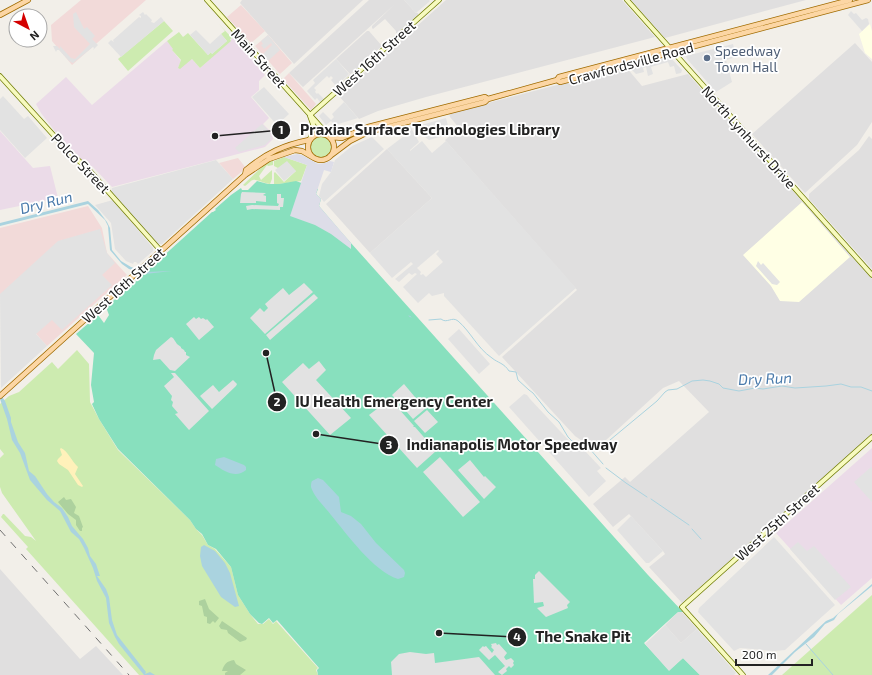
<svg xmlns="http://www.w3.org/2000/svg" width="872" height="675" font-family="'Exo 2',sans-serif">
	<rect width="100%" height="100%" fill="#f2efe9"/>
	<path fill="#e0dfdf" d="M242,0H363L294,64L240,3Z
		M369,0H404L416,13H418V15L397,33H396V31L385,19L373,29L372,28V26L394,5L303,87L289,73Z
		M446,0H622L655,37L426,97L378,111L359,119L339,96Z
		M631,0H806L665,38Z
		M367,31H369L382,46L343,81H342L350,74L336,59Z
		M855,43L872,62V122L857,145L805,193L752,134Z
		M626,67L642,86L688,74L872,279V434L682,603L649,567L665,554L663,551L629,514L613,527L593,504L625,477L630,482L709,412L679,381L663,388L605,441L591,447L575,436L502,357L577,290L445,140L459,128L450,117L449,113Z
		M869,136L872,139V269L809,199V194L859,150Z
		M387,149L432,198L370,253L326,204Z
		M0,569L80,659L96,646L123,675H0Z
		M678,612H682L697,629L681,643L665,625Z"/>
	<path fill="#f2dad9" d="M81,0H146L72,65L52,41L51,25Z
		M241,5L265,31L251,43L227,17Z
		M268,35L292,63L280,74L255,46Z
		M289,73L316,104L311,110L283,79Z
		M238,158L246,168L233,179L219,163Z
		M88,206L102,228L107,253L127,275L47,346L0,294V228Z"/>
	<path fill="#ebdbe8" d="M233,38L265,75L259,81V90L251,97L269,118L263,124L271,132L273,139L265,147L112,187L92,166H88L57,134L41,113L36,104L66,77L92,105L167,41L174,49L172,50L181,61L178,68L192,59L200,68Z
		M0,131L33,168L50,166L58,198L0,210Z
		M872,448V578L841,605L776,533Z"/>
	<path fill="#ffffe5" d="M870,24L872,31V59L865,53L859,34Z
		M802,202L850,257L799,302L780,301L771,286L743,255Z"/>
	<path fill="#cdebb0" d="M164,21L173,31L128,71L118,59Z
		M219,24L232,38L230,39L231,41L200,68L192,59L180,69L178,68L181,60L172,50L173,49L167,41L179,32L183,37L188,33L208,55L211,52L212,54L227,41L221,34L225,31Z
		M308 147a13 13 0 1 1 26 0a13 13 0 1 1-26 0Z
		M284,157L307,165L301,181L279,184H274V173L275,172L284,182L296,171L278,168L274,166V161Z
		M273,160V165L268,166L267,165L259,176L261,180L272,170V179L270,184C265,184 256,179 253,180C251,180 247,185 245,186L243,185L267,162Z
		M77,350L89,364L90,402L99,419L118,450L190,520L196,529L202,535L208,545L215,549L231,567L238,595L250,614L258,624H263L269,619L273,624L276,621L318,668L316,670L318,675H139L26,549L28,547L1,517L3,514H4L25,536L31,537L36,541L2,493L0,487V458L4,454L0,449V404L9,396L19,392L52,362L58,369Z
		M872,595V675H782Z"/>
	<path fill="#add19e" d="M64,497L66,500L71,499L76,507L74,513L79,516L83,527L82,528V531H80L76,525V520L68,514L58,502Z
		M205,599L209,609L219,618L215,623L213,621L210,624L207,623V617L204,616L202,606L199,605V601Z
		M222,621L247,638L246,640L240,642L228,633L227,630L221,629L219,626Z
		M234,660L236,664L246,670L240,675H225V673L228,671H222C224,664 227,661 234,660Z"/>
	<path fill="#fff1ba" d="M61,448C68,451 72,462 78,467L75,474L83,486L82,487L78,485L68,470L59,464L57,461L58,459L62,455L60,449Z"/>
	<path fill="#88e0be" d="M257,181L268,184H279L296,181L318,189L316,194L321,199L319,206L342,233L648,575L683,612H678L644,643L669,670L683,658L700,675H318L317,670L319,668L277,620L273,623L269,618L262,624L259,623L250,614L238,595L231,567L216,549L208,545L202,534L196,529L190,520L118,449L99,419L92,404L94,402L91,385L94,353L76,334L98,315L104,323L109,315L106,307L139,279V278L212,212H213L216,210L215,209L231,195L241,188L242,190H248Z"/>
	<path fill="#e2e2e2" fill-rule="evenodd" d="M404,0H429L430,1L416,13Z
		M851,11L854,14L856,13L862,20L866,18L868,19L869,24L862,31L848,15Z
		M76,12L84,29L87,27L95,36L92,39L98,45L93,50L94,48L93,47L73,63L69,61L59,50H57L56,52L53,46H57L60,49V46L71,58L75,59L90,44L74,27L73,14Z
		M143,12L145,15L146,14L152,20L151,22L154,23L161,17L164,21L121,57L108,43L111,40L114,42L113,40L139,17L141,18V16L139,15Z
		M196,30L210,44L221,34L227,41L212,54L211,52L208,55L190,35Z
		M268,35L280,50L268,61L263,54L272,45L271,43L264,49L261,45L263,44L261,41Z
		M733,44L736,57L726,60L732,82L716,92L687,59L686,56Z
		M669,56L682,70L681,73L676,74L674,66L670,67L668,62L651,67L653,74L648,76L646,67L643,68L644,72L636,74L629,67Z
		M336,59L349,74L336,86L331,80L333,78L331,76L329,78L327,76L314,88L316,90L315,92L317,94L318,93L324,99L320,102L317,98L315,100L307,91L315,83L313,80Z
		M264,87L289,114L277,125L252,97Z
		M3,96L24,119L28,116L47,138L25,158L0,130V99Z
		M344,102L358,118L335,125L331,121L326,125L319,116L323,112L331,120L334,117L332,114Z
		M446,118L450,134L429,140L424,136L421,125Z
		M262,124L270,132L271,139L265,145L239,152L235,148Z
		M410,126L419,142L410,150V151L422,141L432,153L446,141L576,288L499,356L444,296V293L432,296L429,293L418,303L403,287L417,274L415,273L412,275L409,273L399,282L395,279L413,264L411,262L392,278L370,253L432,198L387,149L404,136L402,127ZM438,250L439,251L436,254L443,262L426,277L423,274L421,275L420,274L421,272L417,268Z
		M372,137L384,149L324,202L319,196L322,184L331,172L335,160L352,146Z
		M216,160L233,179L162,244H157L111,193L112,188Z
		M287,161L296,171L284,181L275,170Z
		M242,192L266,193L263,195L266,196V202L256,201V203H240L241,194Z
		M277,194H281V198H284L283,207H280V210L252,209L247,210L246,206L252,205L278,206L279,204L277,203Z
		M113,200L153,248V251L138,264L136,262H134L133,264L126,261L115,249L111,223L95,205Z
		M100,229L107,253L115,263L102,275L112,285L62,330L52,320L36,334L47,346L1,388L0,294L58,241Z
		M758,261L761,265L763,263L780,282L777,285L772,284L756,266Z
		M304,283L313,292L265,334L250,318L260,308L264,312L268,308L265,304L283,288L289,295Z
		M314,294L318,298L270,340L266,335Z
		M194,317L196,319L199,317L201,319L203,318L206,320L207,319L214,327L199,340L186,324Z
		M459,329L490,364L479,374L448,339Z
		M171,337L173,338L177,344L181,347V348L184,350L185,352H186V355L190,357L175,371L170,370L160,359L153,360L154,355L156,350Z
		M319,361L326,370L316,380L351,418L330,435L282,382L303,363L309,369Z
		M171,373H175L209,411L189,430L175,414L178,413L172,406L173,402L171,400L172,396L164,386L174,377Z
		M233,380L237,384L236,386L212,409L200,396L213,385L219,392Z
		M404,384L425,409L413,419L392,395Z
		M524,394L527,395L530,399L574,446L577,448L585,451L601,468L597,471L606,481L589,497L509,407Z
		M390,399L414,426L413,427H415L436,451L417,468L369,415Z
		M427,410L438,422L425,433L414,421Z
		M440,457L480,502L463,517L423,472Z
		M470,460L484,477L485,476L496,487L484,499L458,470Z
		M871,467L872,468V502L854,482Z
		M631,516L663,551L649,563H646L617,530Z
		M774,537L835,605L785,650L774,651L740,648L734,651L698,612L699,608Z
		M798,542L807,551L814,546L851,587L835,600L790,549Z
		M539,571L570,602L567,605L568,608L546,617L537,608L544,606L543,602L534,603L533,579H535V575Z
		M665,625L681,643L697,629L736,673L734,675H700L683,658L669,671L645,644Z
		M496,643L497,645L499,644L507,653L504,657L506,660L511,658L514,661L513,663L514,665L511,668L509,666L506,669L507,671L502,675L498,672L505,666L495,655L489,660L479,650L483,646L484,647L486,646L492,653L494,650L491,647L492,646L491,644Z
		M410,652L426,654L434,653L435,663L479,657L495,675H392L391,662L399,654Z"/>
	<path fill="#dddde8" d="M297,154L302,155L318,164L325,163L330,161L334,162L331,172L324,170L316,194L321,199L319,206L351,243V249L331,234L315,225L290,216L307,165L284,157Z"/>
	<path fill="#aad3df" d="M88,201L98,210L107,222L110,228L112,250L121,261L131,267L145,272L172,271L145,274L129,269L122,264L110,250L108,226L105,220L88,204L0,226V223Z
		M0,394L5,401L11,418V422L18,442L25,453L29,471L35,476L47,494L54,502L62,508L68,517L72,526L83,539L88,548L90,556L96,564L100,576H97L106,589L109,597L112,620L117,635L146,672L145,674L150,672L155,675H144L119,644L115,637L109,623L106,598L97,581L93,568L84,548L79,539L71,532L60,511L47,500L30,480L20,453L12,440L7,419L0,399Z
		M224,457L244,465L246,467V470C236,479 224,471 215,465L216,459Z
		M318,478L323,480L339,497L341,512L351,516L361,524L376,543L404,570L405,573L404,577L398,579C373,571 347,534 331,515C325,507 314,497 311,487C311,484 311,483 312,481Z
		M204,545L215,551L225,563L230,573L239,606L235,607L221,597L202,566L200,556L201,547Z
		M872,584V586L838,614L834,620L825,624L814,637L795,652L772,675H768L826,621L833,618Z"/>
	<g fill="none" stroke-linecap="round" stroke-linejoin="round">
		<path stroke="#aad3df" stroke-width="1" d="M409,316L411,317
			M429,320L441,319C447,324 452,316 458,321C471,332 477,348 492,358C498,363 504,363 509,371L516,372L518,380L529,390L533,393L548,412L559,422L568,437L572,441L589,448L603,464
			M590,450L604,445L657,401L665,392L668,390L677,389L692,381L703,380L710,381L719,384L723,388L739,391L755,388L763,389L782,386L795,388L826,386L841,384L851,387H861L872,391
			M606,468L626,483L647,497
			M651,499L689,525
			M692,529L701,539
			M806,644L833,675"/>
		<defs>
			<path id="secondary" d="M207,0L329,136
				M627,0L872,275
				M0,76L67,150L89,170L161,251
				M310,115L439,0
				M310,139L314,127L310,116
				M743,675L682,607L872,437"/>
			<path id="primary" d="M0,15L28,0
				M557,80L559,77L850,0
				M308 147a13 13 0 1 1 26 0a13 13 0 1 1-26 0Z
				M331,137L342,138L368,127L485,97L488,99
				M330,156L350,141L368,132L485,102L488,99L557,80L560,82L868,0
				M245,175L246,170C266,153 284,145 309,140
				M0,396L245,175L269,159L295,150L302,151L314,158"/>
		</defs>
		<use href="#secondary" stroke="#707d05" stroke-width="5.5"/>
		<use href="#primary" stroke="#a06b00" stroke-width="6"/>
		<use href="#secondary" stroke="#f7fabf" stroke-width="4"/>
		<use href="#primary" stroke="#fcd6a4" stroke-width="4.5"/>
		<path stroke="#707070" stroke-width="1" stroke-dasharray="8 8" stroke-linecap="butt" d="M0,530L129,675"/>
	</g>
	<circle fill="#5c6f8a" stroke="#fff" stroke-width="1.5" cx="707" cy="58" r="4"/>
	<g text-anchor="middle" dominant-baseline="central" stroke-width="3.5" stroke-linejoin="round" paint-order="stroke">
		<g font-size="14" fill="#4e5e75" stroke="#fff" text-anchor="start">
			<text x="715" y="50">Speedway<tspan x="715" dy="16">Town Hall</tspan></text>
		</g>
		<g font-size="14" fill="#222" stroke="#fff">
			<text transform="translate(259 58) rotate(48)">Main Street</text>
			<text transform="translate(374 58) rotate(-42)">West 16th Street</text>
			<text transform="translate(631 63) rotate(-15)">Crawfordsville Road</text>
			<text transform="translate(749 137) rotate(48)">North Lynhurst Drive</text>
			<text transform="translate(81 163) rotate(46)">Polco Street</text>
			<text transform="translate(123 285) rotate(-42)">West 16th Street</text>
			<text transform="translate(777 522) rotate(-42)">West 25th Street</text>
		</g>
		<g font-size="15" font-style="italic" fill="#4a7aab" stroke="#fff">
			<text transform="translate(46 202) rotate(-14)">Dry Run</text>
			<text transform="translate(765 378) rotate(-2)">Dry Run</text>
		</g>
	</g>
	<path fill="none" stroke="#222" stroke-width="1.5" d="M215 136L281 130M266 353L277 402M316 434L389 445M439 633L517 637"/>
	<g fill="#222" stroke="#fff" stroke-width="1.5">
		<circle cx="215" cy="136" r="4"/>
		<circle cx="266" cy="353" r="4"/>
		<circle cx="316" cy="434" r="4"/>
		<circle cx="439" cy="633" r="4"/>
		<circle cx="281" cy="130" r="10"/>
		<circle cx="277" cy="402" r="10"/>
		<circle cx="389" cy="445" r="10"/>
		<circle cx="517" cy="637" r="10"/>
	</g>
	<g font-size="12" text-anchor="middle" font-weight="bold" fill="#fff">
		<text x="281" y="134">1</text>
		<text x="277" y="406">2</text>
		<text x="389" y="449">3</text>
		<text x="517" y="641">4</text>
	</g>
	<g font-size="15" text-anchor="middle" font-weight="bold" fill="#222" stroke="#fff" stroke-width="3.5" stroke-linejoin="round" paint-order="stroke">
		<text x="430" y="135">Praxiar Surface Technologies Library</text>
		<text x="394" y="407">IU Health Emergency Center</text>
		<text x="512" y="450">Indianapolis Motor Speedway</text>
		<text x="583" y="642">The Snake Pit</text>
	</g>
	<g transform="translate(28 28) rotate(139)"><circle r="19" fill="#ffffff" stroke="#a7a7a7"/>
	<path d="M0-3L7 15L0 10L-7 15Z" fill="#d40000"/>
	<text y="-6" font-size="11" font-weight="bold" text-anchor="middle" fill="#222222">N</text>
	</g>
	<path d="M736 659v6h76v-6" fill="none" stroke="#222222" stroke-width="2"/>
	<text x="742" y="659" font-size="12" fill="#222222" stroke="#ffffff" stroke-width="3" paint-order="stroke">200 m</text>
</svg>
